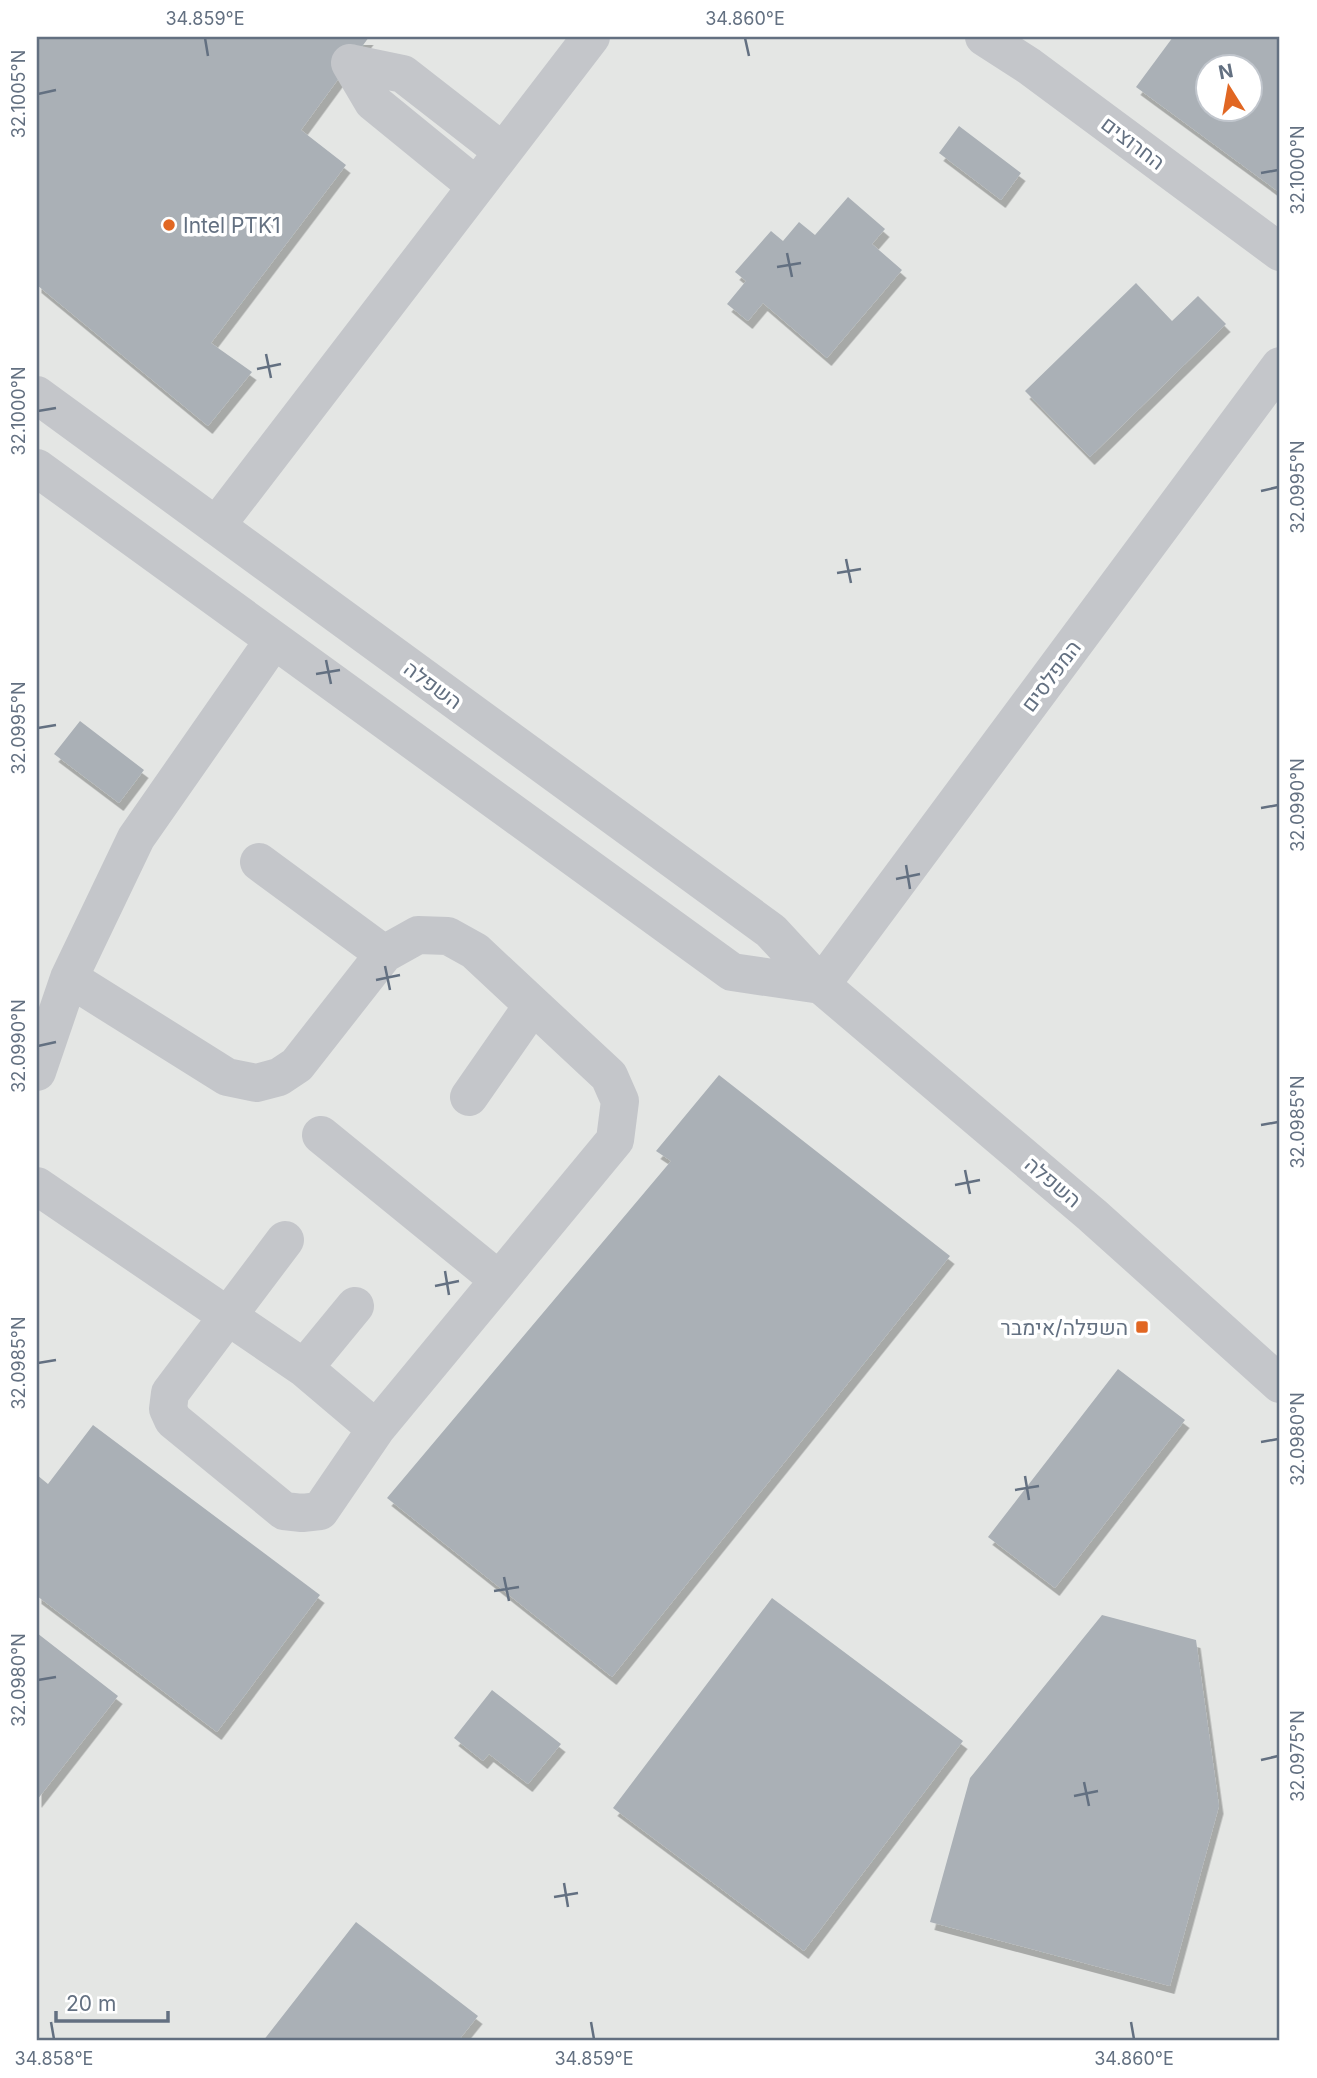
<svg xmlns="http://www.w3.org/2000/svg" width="1317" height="2078" font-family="Inter,Heebo,sans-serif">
	<defs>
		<filter id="shadow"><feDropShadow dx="4.5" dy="8" stdDeviation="0" flood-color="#0004"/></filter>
	</defs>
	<rect width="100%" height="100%" fill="#f4f4f0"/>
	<path fill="#e4e6e4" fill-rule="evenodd" d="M37,37H1280V2041H37ZM1208,66H1250V108H1208Z"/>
	<path fill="#aab0b6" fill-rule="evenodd" filter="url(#shadow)" d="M37,37H369L301,130L346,165L211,343L252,372L208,426L37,285Z
		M1173,37H1280V193L1136,87ZM1208,66H1250V108H1208Z
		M959,126L1021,173L1001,200L939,153Z
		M848,197L885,229L872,244L902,270L827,358L763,303L748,321L727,304L746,281L735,272L771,231L783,241L799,222L815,235Z
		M1136,283L1172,321L1198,296L1226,324L1090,457L1025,391Z
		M80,721L144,770L119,803L54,754Z
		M719,1075L950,1256L612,1677L387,1498L671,1161L656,1151Z
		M1118,1369L1185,1420L1055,1588L988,1537Z
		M93,1425L320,1595L217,1732L37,1596V1475L48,1484Z
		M772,1598L963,1741L804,1951L613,1808Z
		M1102,1615L1196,1640L1219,1806L1170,1986L930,1922L970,1778Z
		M37,1633L118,1696L37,1800Z
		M492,1690L561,1744L528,1784L489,1754L483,1761L454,1738Z
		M356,1922L478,2016L458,2041H263Z"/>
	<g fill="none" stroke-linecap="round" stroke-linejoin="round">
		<path stroke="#c4c6ca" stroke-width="38" d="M984,37L1029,66L1280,252
			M350,63L403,74L502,151
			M350,63L373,102L476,186
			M37,395L771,931L821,985L1092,1215L1280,1384
			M37,468L732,972L821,985
			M216,526L591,37
			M259,862L384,954
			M69,978L227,1077L256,1083L279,1077L297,1065L384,954L418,935L448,936L475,951L609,1076L620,1101L615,1140L376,1429
			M821,985L1280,366
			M37,1072L69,978L136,838L274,640
			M469,1097L533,1005
			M321,1135L499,1280
			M37,1186L304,1368L376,1429L320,1511L302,1513L284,1511L173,1420L168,1409L170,1393L285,1240
			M304,1368L355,1306"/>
	</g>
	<path fill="none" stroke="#637081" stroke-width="2.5" d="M205,38L208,56M745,38L749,56M38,94L56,90M1261,173L1278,170M787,253L792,277M777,267L801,263M266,354L271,378M257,369L281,364M38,411L56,408M1261,491L1278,487M846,559L851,583M837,573L861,569M326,660L331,684M316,674L340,670M38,728L56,725M1261,808L1278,805M906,865L910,889M896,879L920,874M385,966L390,990M376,980L400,975M38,1046L56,1042M1261,1125L1278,1122M965,1170L970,1194M955,1185L980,1180M445,1271L449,1295M435,1286L459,1281M38,1363L56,1360M1261,1442L1278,1439M1025,1476L1029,1500M1015,1490L1039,1486M504,1577L509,1601M494,1591L519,1587M38,1680L56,1677M1261,1760L1278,1756M1084,1782L1089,1806M1074,1796L1098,1791M564,1883L568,1907M554,1897L578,1893M51,2022L54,2039M591,2022L594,2039M1131,2022L1134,2039"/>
	<g fill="#e16723" stroke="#fff" stroke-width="2.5">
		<circle cx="169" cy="225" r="7"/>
		<rect x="1135" y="1320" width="14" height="14" rx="3.5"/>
	</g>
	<g text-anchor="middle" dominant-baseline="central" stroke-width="7" stroke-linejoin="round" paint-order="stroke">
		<g font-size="21" fill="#637081" stroke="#fff">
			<text transform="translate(1133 143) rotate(37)">החרוצים</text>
			<text transform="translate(1051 676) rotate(-53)">המפלסים</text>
			<text transform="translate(433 685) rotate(36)">השפלה</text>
			<text transform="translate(1053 1182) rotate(40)">השפלה</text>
		</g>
		<g font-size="21" fill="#637081" stroke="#fff" text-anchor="start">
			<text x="183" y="225">Intel PTK1</text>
			<text x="1128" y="1327" text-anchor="end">השפלה/אימבר</text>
		</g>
	</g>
	<rect width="1317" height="2078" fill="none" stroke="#ffffff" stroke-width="77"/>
	<g transform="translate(1229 88) rotate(349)"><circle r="33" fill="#ffffff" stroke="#c1c6cd" stroke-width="2"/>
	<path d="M0-5L12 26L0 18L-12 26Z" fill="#e16723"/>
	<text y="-10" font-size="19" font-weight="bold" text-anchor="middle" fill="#637081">N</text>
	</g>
	<path d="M56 2011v10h112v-10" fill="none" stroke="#637081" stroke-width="3.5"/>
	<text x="66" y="2011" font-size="21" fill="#637081" stroke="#ffffff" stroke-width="5" paint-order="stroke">20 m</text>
	<rect x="38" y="38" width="1240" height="2001" fill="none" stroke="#637081" stroke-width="2.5"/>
	<g font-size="18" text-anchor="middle" fill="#637081">
		<text x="205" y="25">34.859°E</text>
		<text x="745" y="25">34.860°E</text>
		<text transform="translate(19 94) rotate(-90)" y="6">32.1005°N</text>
		<text transform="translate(1298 170) rotate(-90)" y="6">32.1000°N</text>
		<text transform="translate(19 411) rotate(-90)" y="6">32.1000°N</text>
		<text transform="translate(1298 487) rotate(-90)" y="6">32.0995°N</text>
		<text transform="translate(19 728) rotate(-90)" y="6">32.0995°N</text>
		<text transform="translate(1298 805) rotate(-90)" y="6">32.0990°N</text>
		<text transform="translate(19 1046) rotate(-90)" y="6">32.0990°N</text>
		<text transform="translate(1298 1122) rotate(-90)" y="6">32.0985°N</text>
		<text transform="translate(19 1363) rotate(-90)" y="6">32.0985°N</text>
		<text transform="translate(1298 1439) rotate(-90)" y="6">32.0980°N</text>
		<text transform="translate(19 1680) rotate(-90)" y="6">32.0980°N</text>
		<text transform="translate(1298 1756) rotate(-90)" y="6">32.0975°N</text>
		<text x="54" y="2065">34.858°E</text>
		<text x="594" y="2065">34.859°E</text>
		<text x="1134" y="2065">34.860°E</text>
	</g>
</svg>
